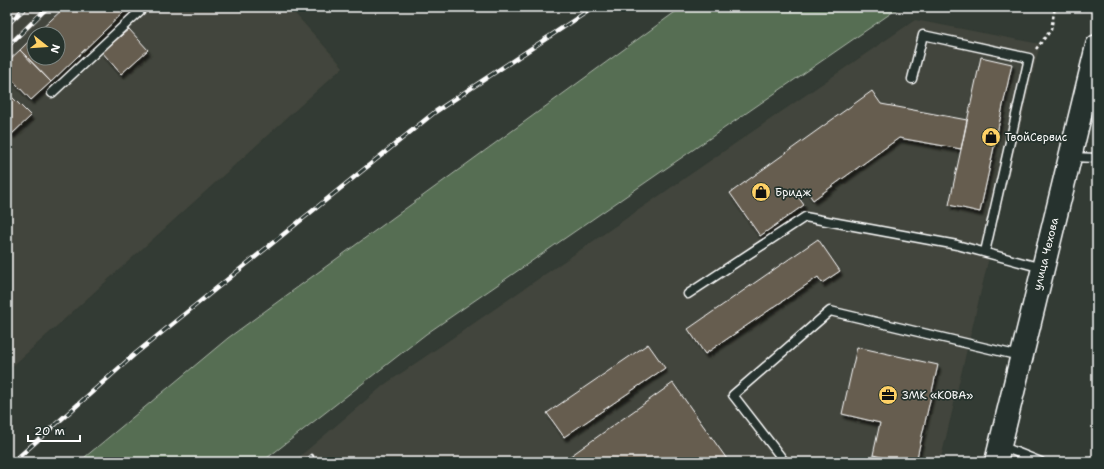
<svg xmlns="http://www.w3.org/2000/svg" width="1104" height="469" font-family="'Shantell Sans',sans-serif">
	<defs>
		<filter id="shadow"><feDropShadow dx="2.5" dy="4.5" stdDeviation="1" flood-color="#0009"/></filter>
	</defs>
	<rect width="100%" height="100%" fill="#333b34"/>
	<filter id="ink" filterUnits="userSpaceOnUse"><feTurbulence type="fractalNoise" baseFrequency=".025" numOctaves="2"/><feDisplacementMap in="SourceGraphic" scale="8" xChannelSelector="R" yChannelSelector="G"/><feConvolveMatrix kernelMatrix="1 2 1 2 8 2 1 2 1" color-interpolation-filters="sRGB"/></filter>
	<g filter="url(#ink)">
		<path fill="#42453c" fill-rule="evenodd" d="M7,7H289L343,67L7,371ZM34,34H58V58H34Z
			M915,20L1040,44L940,462H293L384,385Z"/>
		<path fill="#576e53" stroke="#abb6a9" d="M682,7H900L426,334L262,462H79L228,338Z"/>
		<path fill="#665d50" stroke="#fff" filter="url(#shadow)" d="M65,7H129L51,82L20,50L34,36V58H58V34H36Z
			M129,29L148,50L121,74L102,52Z
			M20,50L51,82L31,100L7,74V62Z
			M981,57L1012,64L980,212L949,205Z
			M872,91L881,104L967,120L961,149L899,138L813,200L805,188L796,194L804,205L760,236L730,193Z
			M7,92L31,116L12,134L7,128Z
			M818,239L840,271L822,283L818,277L705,354L688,329Z
			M648,344L665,368L564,437L547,413Z
			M857,347L938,365L916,462H885V458L873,455L880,423L842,414Z
			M673,383L729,462H562Z"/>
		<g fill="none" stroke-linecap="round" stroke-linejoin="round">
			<defs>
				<path id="lane" d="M912,79L923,35L1029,58L985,252
					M52,93L144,7
					M1071,157L1097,158
					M688,294L805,217L957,245L1042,268
					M1001,446L1041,462
					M783,462L784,461L733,395L830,311L1020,356"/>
				<path id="primary" d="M996,462L1097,46"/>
			</defs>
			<use href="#lane" stroke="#fff" stroke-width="11"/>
			<use href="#primary" stroke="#fff" stroke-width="25"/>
			<path stroke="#fff" stroke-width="2.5" stroke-dasharray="3 3" stroke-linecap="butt" d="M1036,49L1051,30L1055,7"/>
			<use href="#lane" stroke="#26332d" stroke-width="8"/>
			<use href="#primary" stroke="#26332d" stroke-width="22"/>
			<defs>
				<path id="rail" d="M7,25L26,7
					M7,47L48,7
					M13,462L135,354L435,112L594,7
					M306,462L312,456"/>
			</defs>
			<use href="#rail" stroke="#fff" stroke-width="4.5"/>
			<use href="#rail" stroke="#26332d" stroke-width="3" stroke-dasharray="9" stroke-linecap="butt"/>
		</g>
	</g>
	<defs>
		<symbol id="shop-disc" viewBox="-11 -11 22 22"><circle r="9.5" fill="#ffd166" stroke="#26332d"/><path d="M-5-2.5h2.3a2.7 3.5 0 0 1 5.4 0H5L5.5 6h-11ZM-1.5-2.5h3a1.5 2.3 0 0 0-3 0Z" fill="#111"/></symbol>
		<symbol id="office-disc" viewBox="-11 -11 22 22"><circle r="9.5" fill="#ffd166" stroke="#26332d"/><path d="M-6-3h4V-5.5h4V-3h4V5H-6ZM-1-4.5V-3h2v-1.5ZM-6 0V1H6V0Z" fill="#111"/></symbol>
	</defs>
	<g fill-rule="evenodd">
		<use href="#shop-disc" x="980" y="126" width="22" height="22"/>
		<use href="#shop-disc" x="750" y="181" width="22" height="22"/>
		<use href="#office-disc" x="877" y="384" width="22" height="22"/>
	</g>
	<g text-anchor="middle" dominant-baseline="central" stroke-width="3.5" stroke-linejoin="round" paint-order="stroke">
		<g font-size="11" fill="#fff" stroke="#26332d" text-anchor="start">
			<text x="1005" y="137">ТвойСервис</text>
			<text x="775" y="192">Бридж</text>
			<text x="902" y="395">ЗМК «КОВА»</text>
		</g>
		<g font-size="11" fill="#fff" stroke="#26332d">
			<text transform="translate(1046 254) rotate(-76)">улица Чехова</text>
		</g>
	</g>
	<rect width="1104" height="469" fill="none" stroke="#26332d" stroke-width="24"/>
	<rect x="12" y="12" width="1080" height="445" fill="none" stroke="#fff" stroke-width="1.5" filter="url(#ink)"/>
	<g transform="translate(46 46) rotate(107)"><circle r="19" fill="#26332d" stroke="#7d8581"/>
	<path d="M0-3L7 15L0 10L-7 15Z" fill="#ffd166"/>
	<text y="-6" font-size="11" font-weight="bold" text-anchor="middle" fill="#ffffff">N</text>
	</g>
	<path d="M28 435v6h52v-6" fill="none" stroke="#ffffff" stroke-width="2"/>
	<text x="34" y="435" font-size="12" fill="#ffffff" stroke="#26332d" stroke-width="3" paint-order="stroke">20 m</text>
</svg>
